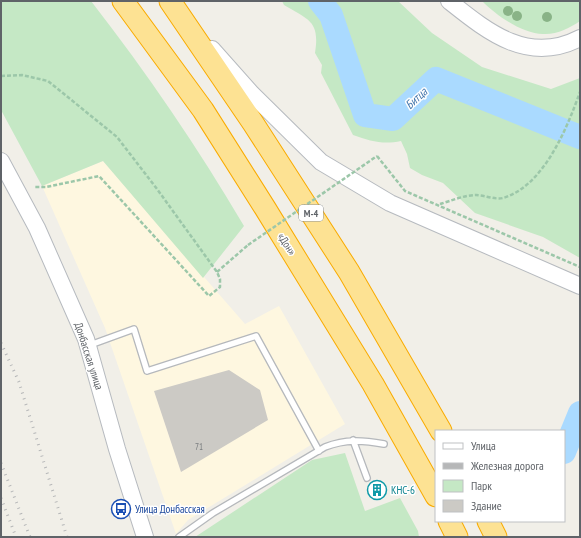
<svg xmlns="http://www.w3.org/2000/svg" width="581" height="538" font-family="'PT Sans Narrow',sans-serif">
	<rect width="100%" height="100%" fill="#f1efe8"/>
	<path fill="#fef7e0" d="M103,161L245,324L279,306L345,424L188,520L176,534L105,328L42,186Z"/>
	<path fill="#c5e8c5" d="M1,1H91C147,73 198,148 244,226L203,278L103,161L42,186L1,110Z
		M282,1H398L432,33L482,67L551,89L580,78V258L543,237L475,213L443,183L422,175L410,168L407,154L401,141C383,145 370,141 353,135L321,73L322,65L315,53C320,21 309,20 284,5Z
		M482,1H580V21C570,28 556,35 543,34C522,34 496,15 482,1Z
		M345,453L365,511L400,498L418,531L419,537H195L312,460Z"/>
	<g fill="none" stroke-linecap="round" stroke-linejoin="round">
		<path stroke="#aadaff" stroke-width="24" d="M320,1L331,15L365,115L393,119L436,79L580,137
			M564,452L580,413"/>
	</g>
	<path fill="#cccac5" d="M229,370L260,390L268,420L181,472L154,391Z
		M369 490a8 8 0 1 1 16 0a8 8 0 1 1-16 0Z"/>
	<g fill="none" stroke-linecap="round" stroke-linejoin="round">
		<defs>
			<path id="lane" d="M90,345L134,329L147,371L256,336L319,451
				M353,440L367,478
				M179,537L213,513L325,447C346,439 362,440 384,444"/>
			<path id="secondary" d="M449,1C488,32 528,65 580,38
				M212,49L252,94L321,162L390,203L580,286
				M1,161L37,228L86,339L117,449L145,537"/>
			<path id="highway" d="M123,1L203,110L265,208L373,384L436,496
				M170,1L253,123L349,272L441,431
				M449,521L457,537
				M488,521L496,537"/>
		</defs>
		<use href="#lane" stroke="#b5b8bc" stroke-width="8"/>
		<use href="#secondary" stroke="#b6babf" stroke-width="18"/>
		<use href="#highway" stroke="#f9ab00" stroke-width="23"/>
		<path stroke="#9cc7a9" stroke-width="2.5" stroke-dasharray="4 2" stroke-linecap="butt" d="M1,76L22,75L48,81L117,137L157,189L217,272L220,279V287L209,296L99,176L46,187H34
			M377,156L405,191L580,267
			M440,204C450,201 465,195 476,195C484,195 495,200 503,198C544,186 567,128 580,92
			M217,272L248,245"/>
		<use href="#lane" stroke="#fff" stroke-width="5.5"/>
		<use href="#secondary" stroke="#fff" stroke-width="16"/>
		<use href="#highway" stroke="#fde293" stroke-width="21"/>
		<path stroke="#b6b7b8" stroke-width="3" stroke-dasharray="1 5" stroke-linecap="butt" d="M1,343L19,382L67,537
			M1,463L30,537
			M1,498L16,537"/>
		<path stroke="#9cc7a9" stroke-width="2.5" stroke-dasharray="4 2" stroke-linecap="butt" d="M248,245L377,156"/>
	</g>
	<g fill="#89b387">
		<circle cx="508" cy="11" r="5"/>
		<circle cx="517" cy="16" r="5"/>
		<circle cx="547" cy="17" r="5"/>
	</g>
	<defs>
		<symbol id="building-ring" viewBox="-11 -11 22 22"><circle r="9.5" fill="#fff" stroke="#0f9aa8" stroke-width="1.5"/><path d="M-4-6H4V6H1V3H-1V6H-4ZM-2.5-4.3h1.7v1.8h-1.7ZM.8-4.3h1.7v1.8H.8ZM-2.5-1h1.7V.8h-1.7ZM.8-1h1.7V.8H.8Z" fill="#0f9aa8"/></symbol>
		<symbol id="bus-ring" viewBox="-11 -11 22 22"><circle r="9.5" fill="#fff" stroke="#1a4fb4" stroke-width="1.5"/><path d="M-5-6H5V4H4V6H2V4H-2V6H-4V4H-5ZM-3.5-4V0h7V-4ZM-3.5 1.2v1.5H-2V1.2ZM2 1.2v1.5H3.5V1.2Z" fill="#1a4fb4"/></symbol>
	</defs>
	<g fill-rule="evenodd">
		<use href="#building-ring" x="366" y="479" width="22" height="22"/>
		<use href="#bus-ring" x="110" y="498" width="22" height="22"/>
	</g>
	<g text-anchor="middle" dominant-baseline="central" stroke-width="3" stroke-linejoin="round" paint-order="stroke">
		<g font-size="9" fill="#7a7d7f">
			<text x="199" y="446">71</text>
		</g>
		<rect fill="#fff" stroke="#8f9295" stroke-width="1" x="299" y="205" width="24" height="16" rx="3"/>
		<g font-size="10" font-weight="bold" fill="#5f6368">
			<text x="311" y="213">М-4</text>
		</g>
		<g font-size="11" fill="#5f6368" stroke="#fff">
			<text transform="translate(287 244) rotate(58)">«Дон»</text>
			<text transform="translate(89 356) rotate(72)">Донбасская улица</text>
		</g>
		<g font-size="11" fill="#0d838f" stroke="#fff" text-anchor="start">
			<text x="391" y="490">КНС-6</text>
		</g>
		<g font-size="11" fill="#164399" stroke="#fff" text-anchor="start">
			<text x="135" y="509">Улица Донбасская</text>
		</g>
		<g font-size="12" font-style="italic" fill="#4174aa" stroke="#fff">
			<text transform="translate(416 98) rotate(-43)">Битца</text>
		</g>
	</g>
	<rect width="581" height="538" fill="none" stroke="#5f6368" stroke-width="4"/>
	<rect x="435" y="430" width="130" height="92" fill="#ffffff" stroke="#bfc1c3"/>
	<rect x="443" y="443" width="20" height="6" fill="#ffffff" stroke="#bfc1c3"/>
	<text x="471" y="450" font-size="12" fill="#5f6368">Улица</text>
	<rect x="443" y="463" width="20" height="6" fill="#b6b7b8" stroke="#bfc1c3"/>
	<text x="471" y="470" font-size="12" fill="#5f6368">Железная дорога</text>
	<rect x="443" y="480" width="20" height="12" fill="#c5e8c5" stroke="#bfc1c3"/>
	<text x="471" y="490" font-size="12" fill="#5f6368">Парк</text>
	<rect x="443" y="500" width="20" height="12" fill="#cccac5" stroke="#bfc1c3"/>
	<text x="471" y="510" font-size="12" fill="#5f6368">Здание</text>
</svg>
